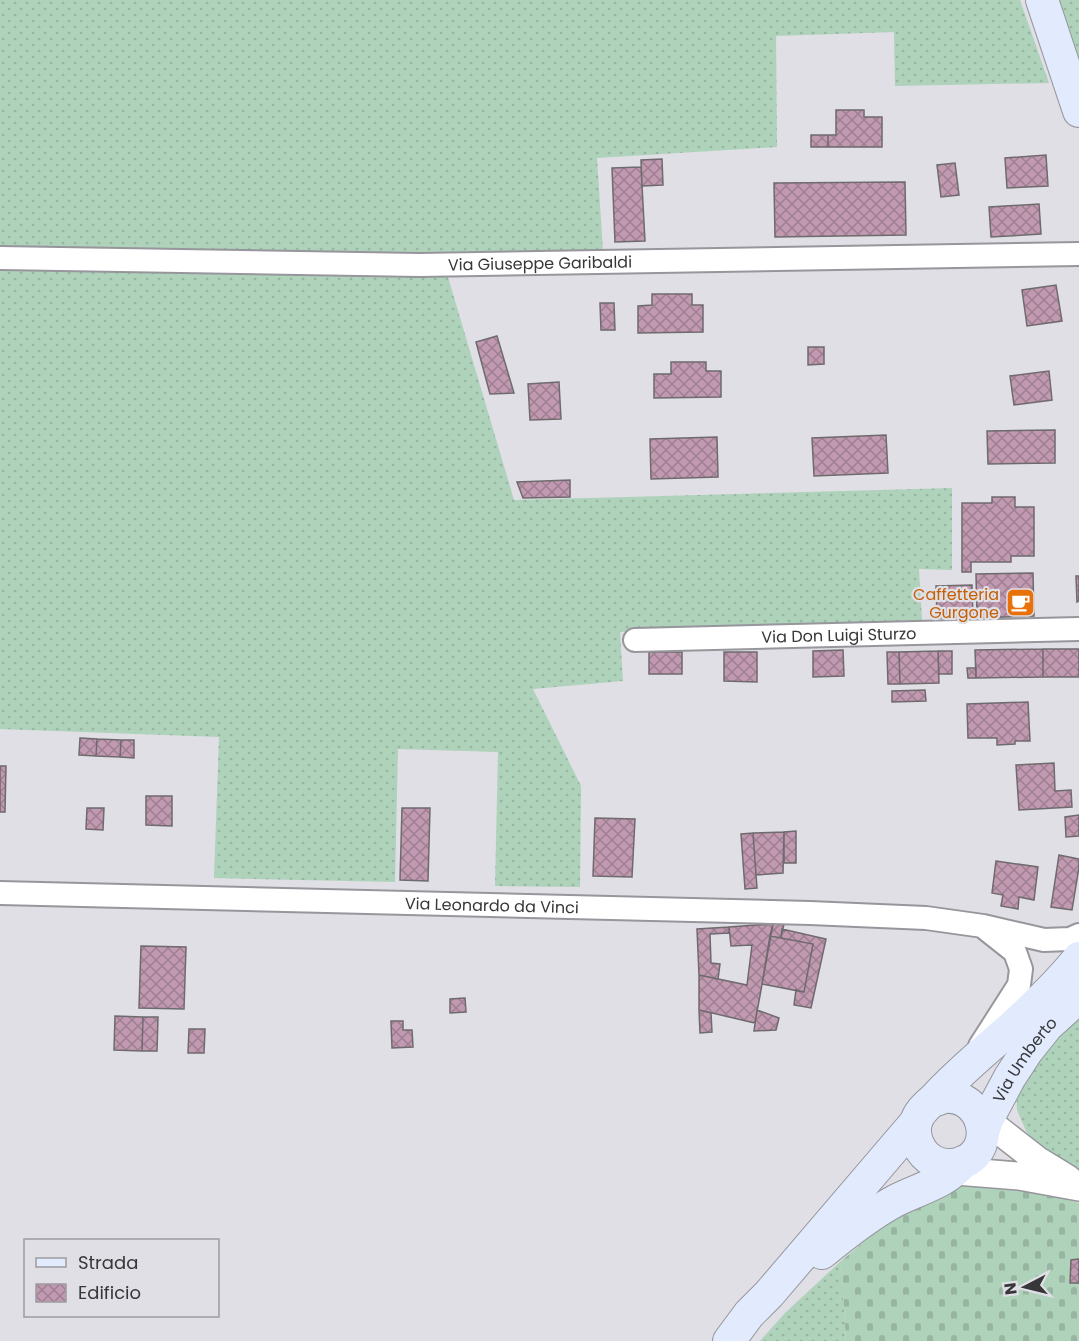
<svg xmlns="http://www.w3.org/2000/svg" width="1079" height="1341" font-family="Poppins,sans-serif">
	<defs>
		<pattern id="grass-dots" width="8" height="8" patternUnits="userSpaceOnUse" patternTransform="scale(1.5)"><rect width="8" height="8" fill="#afd2ba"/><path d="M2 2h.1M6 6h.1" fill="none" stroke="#97b5a1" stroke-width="1.8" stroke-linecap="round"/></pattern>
		<pattern id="cemetery-stones" width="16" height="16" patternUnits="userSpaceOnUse" patternTransform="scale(1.5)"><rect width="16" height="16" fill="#afd2ba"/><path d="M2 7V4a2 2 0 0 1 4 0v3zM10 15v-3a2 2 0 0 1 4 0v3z" fill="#97b5a1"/></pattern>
		<pattern id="building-cross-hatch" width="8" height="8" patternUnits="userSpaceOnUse" patternTransform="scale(1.5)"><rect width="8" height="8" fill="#c199b1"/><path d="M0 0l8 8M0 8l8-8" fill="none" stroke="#9e7e91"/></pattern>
	</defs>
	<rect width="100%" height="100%" fill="#dfdfe5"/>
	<path fill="url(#grass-dots)" d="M0,0H1020L1049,83L895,86L894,32L776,36L777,147L597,158L603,251L447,255L0,248Z
		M1057,0H1079V61Z
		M0,270L448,277L514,500L952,488V570L919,569L922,620L620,632L623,681L533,689L581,786L580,887L495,886L498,752L398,749L395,882L214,878L219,737L0,729Z
		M1079,1011V1172L1074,1170L1040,1149L1026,1131L1017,1110L1016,1090L1023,1071Z
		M841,1261L846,1341H760L785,1313Z"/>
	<path fill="url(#cemetery-stones)" d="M1010,1184L1079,1203V1341H846L841,1261L883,1226L917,1205L953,1185Z"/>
	<path fill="url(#building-cross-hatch)" stroke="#6f6a6d" stroke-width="1.5" d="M836,110H864V117H882V147H828V135H836Z
		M811,135H828V147H811Z
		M1046,155L1048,186L1007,188L1005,158Z
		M662,159L663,185L642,186L641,160Z
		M955,163L959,195L941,197L937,165Z
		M641,167L645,241L615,242L612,168Z
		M905,182L906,235L775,237L774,183Z
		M1039,204L1041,234L991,237L989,207Z
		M1056,285L1062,321L1027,326L1022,290Z
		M652,294H692V305H703V332L638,333V306L652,305Z
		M600,303H614L615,330H601Z
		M497,336L514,393L490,394L476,342Z
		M808,347H824V364L808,365Z
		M671,362H706V371H721V397L654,398V374H671Z
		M1049,371L1052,400L1014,405L1010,376Z
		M559,382L561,419L530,420L528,384Z
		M1055,430V463L988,464L987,431Z
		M886,435L888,473L814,476L812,438Z
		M717,437L718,477L651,479L650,439Z
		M570,480V497L523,498L517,482Z
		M992,497H1015V507H1034V556H1011V562H971V572H962V503H992Z
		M1033,573L1034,616L977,618L976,574Z
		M1076,576H1079V601L1077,602Z
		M972,585L973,617L937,618L936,586Z
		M1043,649H1079V677H1043Z
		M1043,649V677L976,678L975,650Z
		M843,650L844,676L813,677V651Z
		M938,651H952V674H939Z
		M938,651L939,683L900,684L899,652Z
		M649,652H682V674H649Z
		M724,652H757V682L724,681Z
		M887,652H899L900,684H888Z
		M967,668H976V678H968Z
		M925,690L926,701L892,702V691Z
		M1028,702L1030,741H1015V744L997,745V738H968L967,704Z
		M80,738L97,739L96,756L79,755Z
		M97,739L121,740L120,757L96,756Z
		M121,740H134V758L120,757Z
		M1054,763L1055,791L1071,790L1072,807L1019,810L1016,765Z
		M0,766H6L5,812H0Z
		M146,796H172V826L146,825Z
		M87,808H104L103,830L86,829Z
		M402,808H430L428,881L400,880Z
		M1079,815V836L1066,837L1065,817Z
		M595,818L635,819L632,877L593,876Z
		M796,831V863H784V832Z
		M784,832L783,873L756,875L753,833Z
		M753,833L757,888L745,889L741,834Z
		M1059,855L1079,859V867L1072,910L1051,907Z
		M996,861L1038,867L1034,900L1019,897L1018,909L1001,906L1003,895L992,893Z
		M773,924L755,1023L699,1010V975L747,985L752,945L731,946L729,927Z
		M773,924H784L781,938L770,936Z
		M729,927V933L710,934L711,963L720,964L718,979L699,975L697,929Z
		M782,929L826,939L811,1008L794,1005L796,990L804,992L813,944L781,938Z
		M770,936L813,944L804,992L762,984Z
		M141,946L186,947L184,1009L139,1008Z
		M465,998L466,1012L450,1013V999Z
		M699,1010L711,1013L712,1032L700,1033Z
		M757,1010L779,1018L776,1030L754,1031Z
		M115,1016L143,1017L142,1051L114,1050Z
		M143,1017H158L157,1051H142Z
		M391,1021H403V1030H412L413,1047L392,1048Z
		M189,1029H205L204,1053H188Z
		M1079,1259V1283H1070L1071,1260Z"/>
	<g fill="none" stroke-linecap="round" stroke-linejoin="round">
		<defs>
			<g id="minor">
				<path id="s1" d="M0,258L419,265L1079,254"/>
				<path id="s2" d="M635,640L1079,629"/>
				<path id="s3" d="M0,893L810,913L926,918L983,926L1044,940L1070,939L1079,935"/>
				<path d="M980,1046L1019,985L1021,969L1015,952L986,929"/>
			</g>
			<path id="tertiary" d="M978,1114L1037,1160L1068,1179
				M942,1165L956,1171L1019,1176L1079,1187"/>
			<g id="secondary">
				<path d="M1042,0L1079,111"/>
				<path d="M932,1101C936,1100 941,1098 945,1097C982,1094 998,1146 964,1162C954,1166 942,1166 933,1161C920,1154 912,1137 916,1122C919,1111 928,1105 935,1098C959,1072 986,1050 1012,1027C1036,1005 1059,983 1079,958"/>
				<path id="s4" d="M983,1132L987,1120L1010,1077L1027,1051L1047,1026L1079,997"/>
				<path d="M822,1253C845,1234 869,1215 895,1201C918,1189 946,1183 963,1162"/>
				<path d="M729,1341L749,1314L769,1294L916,1122"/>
			</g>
		</defs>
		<use href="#minor" stroke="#96969c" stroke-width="26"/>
		<use href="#tertiary" stroke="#96969c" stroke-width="30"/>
		<use href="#secondary" stroke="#96969c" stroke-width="34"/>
		<use href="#minor" stroke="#fff" stroke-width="22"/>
		<use href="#tertiary" stroke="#fff" stroke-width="27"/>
		<use href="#secondary" stroke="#e1ebfd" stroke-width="32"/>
	</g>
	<defs>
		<symbol id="cafe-square" viewBox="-11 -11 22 22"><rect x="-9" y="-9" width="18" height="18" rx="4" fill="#e8710a" stroke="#dfdfe5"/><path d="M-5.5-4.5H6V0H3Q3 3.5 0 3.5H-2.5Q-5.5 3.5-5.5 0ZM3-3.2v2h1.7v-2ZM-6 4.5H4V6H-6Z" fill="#fff"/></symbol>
	</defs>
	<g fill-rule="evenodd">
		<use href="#cafe-square" x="1004" y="586" width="33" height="33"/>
	</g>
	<g text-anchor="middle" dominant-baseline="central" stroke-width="4.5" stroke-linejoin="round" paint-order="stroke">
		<g font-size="16" fill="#373739" stroke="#dfdfe5">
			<text stroke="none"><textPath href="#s1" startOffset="540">Via Giuseppe Garibaldi</textPath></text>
			<text stroke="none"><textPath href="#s2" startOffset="204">Via Don Luigi Sturzo</textPath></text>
			<text stroke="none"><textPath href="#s3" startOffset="492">Via Leonardo da Vinci</textPath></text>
			<text stroke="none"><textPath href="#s4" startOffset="84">Via Umberto</textPath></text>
		</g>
		<g font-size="16" fill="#c56008" stroke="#dfdfe5" text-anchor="end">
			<text x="999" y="594">Caffetteria<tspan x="999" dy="18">Gurgone</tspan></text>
		</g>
	</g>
	<rect x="24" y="1239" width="195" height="78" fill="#dfdfe5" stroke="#9c9ca0" stroke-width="1.5"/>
	<rect x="36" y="1258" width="30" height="9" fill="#e1ebfd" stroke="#9c9ca0" stroke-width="1.5"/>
	<text x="78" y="1269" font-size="18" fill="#373739">Strada</text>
	<rect x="36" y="1284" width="30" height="18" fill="url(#building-cross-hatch)" stroke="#9c9ca0" stroke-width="1.5"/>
	<text x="78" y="1299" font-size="18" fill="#373739">Edificio</text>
	<g transform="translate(1025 1287) rotate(263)" stroke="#dfdfe5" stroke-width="4.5" paint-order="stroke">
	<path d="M0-4.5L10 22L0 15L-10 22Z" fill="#373739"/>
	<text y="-9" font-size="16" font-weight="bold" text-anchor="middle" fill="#373739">N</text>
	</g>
</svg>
